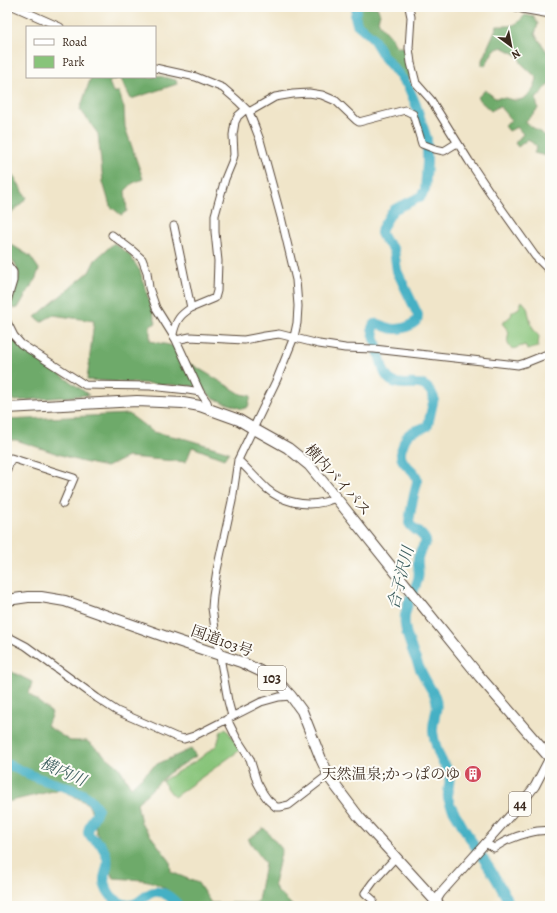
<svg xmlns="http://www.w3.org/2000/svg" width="557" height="913" font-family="Alegreya,'Noto Serif JP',serif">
	<rect width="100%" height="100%" fill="#fdfcf7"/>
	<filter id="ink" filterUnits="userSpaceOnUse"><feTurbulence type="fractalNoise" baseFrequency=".025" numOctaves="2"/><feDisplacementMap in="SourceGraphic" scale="8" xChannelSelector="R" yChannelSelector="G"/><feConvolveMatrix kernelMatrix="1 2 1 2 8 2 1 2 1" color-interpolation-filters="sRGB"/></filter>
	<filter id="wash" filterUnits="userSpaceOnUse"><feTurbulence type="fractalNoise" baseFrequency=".012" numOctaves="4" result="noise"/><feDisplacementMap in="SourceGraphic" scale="16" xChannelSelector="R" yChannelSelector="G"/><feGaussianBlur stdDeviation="0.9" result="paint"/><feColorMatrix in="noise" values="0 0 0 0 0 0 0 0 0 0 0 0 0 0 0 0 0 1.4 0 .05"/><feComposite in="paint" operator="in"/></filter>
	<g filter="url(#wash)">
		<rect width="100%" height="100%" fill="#f0e5c9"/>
		<path fill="#88c47a" stroke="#62774c" d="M522,301L527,307L531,324L535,332L539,336L538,347L527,350L525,345L513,349C506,345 507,340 509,332L502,323L511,316L512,312L519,308Z
			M226,728L240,750L174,797L162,781L199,759L217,745L221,731Z"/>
		<path fill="#6eaa6a" stroke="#546a44" d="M359,7H377L380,14L378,20L381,26L392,38L394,43L398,47H404L405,55L411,74V78L408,80L400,72L370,32L360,25L357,16Z
			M525,15L534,17L538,24L535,34L550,56V83L536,99L538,109L525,122L550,139V157L534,153L537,147L528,139L518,147L515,143L523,134L517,127L509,131L505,126L511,120L499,106L491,111L477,98L485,90L495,98C499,98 502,97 505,98C510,99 514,101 519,100C529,98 535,87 537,78L521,63L519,56L502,47L494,50L485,66L482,65V60L497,26C512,26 515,27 525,15Z
			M155,75L176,80L177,84L131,99L120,77H155Z
			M91,77H119L109,82L113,92H119L124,108L125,127L143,179L133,183L125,191L127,211L121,215L110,206L103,182L98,134L80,109Z
			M7,165L27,198L7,217Z
			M7,242L30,256L39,269L36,278L18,308L14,309L11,305L19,275L15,263L7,257Z
			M114,243L129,254L140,271L156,323L150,326V341L174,346L182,361L193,365L241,394L251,396L248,407L242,409L212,398L205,390L191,386L87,380L94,321L53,315L41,322L35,317L89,272L95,260Z
			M9,337L89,395L14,401L7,395V339Z
			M129,414L153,432L186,439L229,452L224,459L192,447L186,462L128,457L106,467L79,461L16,440H8L7,442V420Z
			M10,671L32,682L29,694L52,713L47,726L70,741H87L119,767L131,787L155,765L191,749L196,756L169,773L137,803L141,823L170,861L171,872L198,883L211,903H255L258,901L265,863L248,839L264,828L282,849L274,884L277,891L293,906H185C174,894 160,882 143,880C133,879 124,879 114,878L110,872L112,862L96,832L95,819L88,804L61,789L7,802V674Z"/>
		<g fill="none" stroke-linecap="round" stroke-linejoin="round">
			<path stroke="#45b0c4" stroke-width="10" d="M357,7L355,16L357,24L372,37L384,57L408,86L416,105L427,139V163L425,190L421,196L418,198L395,209L391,213L382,228L381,233L384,239L394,250L397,271L418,315C418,320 416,322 411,325C403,329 395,331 386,327C381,325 379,323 374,324L372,328L383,369C394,400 423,368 434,398L428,425C423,430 414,429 409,434C406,437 404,441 403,445C394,466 416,466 417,480C417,485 415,490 414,495C412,504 410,514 409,523C413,531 423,532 426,541C424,547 419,552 418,558C417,565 420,572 418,579C415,590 408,599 406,611C403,620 405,629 408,638C415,661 423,676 435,696C440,710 432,718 433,732C434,740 438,754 442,761C445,765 448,769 449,774C451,783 447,790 448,798C450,805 454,812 458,818C467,835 479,852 490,869C498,881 504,894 511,906
				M7,765H9C18,769 28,774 38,778C52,783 78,789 90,799C93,802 95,806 98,809C95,816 89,824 88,832C88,837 97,840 101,845C103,848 106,854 107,858C110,867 101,877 105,885C109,898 125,910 138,902C143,899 148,893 154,892C164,890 173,899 179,906"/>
		</g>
	</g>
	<g filter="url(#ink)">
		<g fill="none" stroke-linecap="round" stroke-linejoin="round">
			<defs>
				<path id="minor" d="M15,7L60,27
					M409,7L411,17L409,48L411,63L416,83L431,100L469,161L489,191L535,256L550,271
					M516,7L522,9L550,14
					M155,68L196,77L223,88L238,101L249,112L255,127L260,140L281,217L296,280L298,306L297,323L294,337L277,379L238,460L232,501L217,570L213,595L212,608L215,629L228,701L232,716
					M249,112L275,97L293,94L309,93L322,95L336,101L356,120L359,122L405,110L413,114L422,144L435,149L444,151L457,143
					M112,235L133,251L142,259L147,272L149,288L156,308L176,340L200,392L207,402L209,409
					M7,264L13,272V281L7,301
					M191,308L215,298L217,291L218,261L215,232V215L225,179L232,162L234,155L233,135L235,122L238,116L246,109
					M7,322L14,336L21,344L85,385L150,386L188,390L200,392
					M173,334C176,320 180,315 191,308L174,226
					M176,340L190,337L244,340L265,336L279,334L319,344L345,348L374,349L518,365L525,363L550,353
					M238,460C248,469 257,480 267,489C282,502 305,507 324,502C328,501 332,499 336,498
					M7,470L11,458L74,478L63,504
					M7,636L26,646L97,698L117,711L176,737L184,739L194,736L261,702L279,697L291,696
					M227,719L237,739L250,759L257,782L263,793L268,800L276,807H280L289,805L328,775
					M485,843L494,848C499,845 503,842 508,840C519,835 539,829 550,831
					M373,900L365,893L373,882L396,857"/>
				<path id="major" d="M433,906L441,893L524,800L535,786L550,757"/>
				<path id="highway" d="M7,408L137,401L183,403L200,406L239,420L254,429L288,448L309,465L341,504L421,604L480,677L550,758
					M7,600L28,597H41L65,601L175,640L241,662L260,671L279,683L291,696L302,711L321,759L331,780L359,817L440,906"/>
			</defs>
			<use href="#minor" stroke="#564638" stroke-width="9"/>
			<use href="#major" stroke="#564638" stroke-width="10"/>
			<use href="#highway" stroke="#564638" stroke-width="12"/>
			<use href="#minor" stroke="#fff" stroke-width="7"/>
			<use href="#major" stroke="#fff" stroke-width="8"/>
			<use href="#highway" stroke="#fff" stroke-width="10"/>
		</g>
	</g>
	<defs>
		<symbol id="building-disc" viewBox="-11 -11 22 22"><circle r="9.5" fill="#d1495b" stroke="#fdfcf7"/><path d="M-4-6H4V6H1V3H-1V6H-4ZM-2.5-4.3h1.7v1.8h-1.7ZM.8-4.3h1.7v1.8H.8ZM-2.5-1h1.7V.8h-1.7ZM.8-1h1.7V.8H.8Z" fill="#fff"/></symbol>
	</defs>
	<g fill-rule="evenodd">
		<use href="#building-disc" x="463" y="764" width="20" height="20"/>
	</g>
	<g text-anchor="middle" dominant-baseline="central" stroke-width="4" stroke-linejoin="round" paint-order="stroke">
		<g fill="#fdfcf7" stroke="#75695f" stroke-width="1">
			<rect x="258" y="666" width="28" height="24" rx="3"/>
			<rect x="509" y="792" width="22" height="24" rx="3"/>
		</g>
		<g font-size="14" font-weight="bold" fill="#3b2a1e">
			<text x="272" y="678">103</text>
			<text x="520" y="804">44</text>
		</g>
		<g font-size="15" fill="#3b2a1e" stroke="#fdfcf7">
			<text transform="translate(338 480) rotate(48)">横内バイパス</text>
			<text transform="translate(222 641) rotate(20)">国道103号</text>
		</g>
		<g font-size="15" fill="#3b2a1e" stroke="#fdfcf7" text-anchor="end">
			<text x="460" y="774">天然温泉;かっぱのゆ</text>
		</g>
		<g font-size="16" font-style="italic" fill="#3f6060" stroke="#fdfcf7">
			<text transform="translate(401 578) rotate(-76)">合子沢川</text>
			<text transform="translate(63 772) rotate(24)">横内川</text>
		</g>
	</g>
	<rect width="557" height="913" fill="none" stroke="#fdfcf7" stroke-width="24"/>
	<rect x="26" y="26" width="130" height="52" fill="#fdfcf7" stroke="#afa8a0"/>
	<rect x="34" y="39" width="20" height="6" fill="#ffffff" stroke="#afa8a0"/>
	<text x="62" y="46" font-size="12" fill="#3b2a1e">Road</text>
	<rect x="34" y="56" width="20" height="12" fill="#88c47a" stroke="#afa8a0"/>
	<text x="62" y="66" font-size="12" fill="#3b2a1e">Park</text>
	<g transform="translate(511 46) rotate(148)" stroke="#fdfcf7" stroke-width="3" paint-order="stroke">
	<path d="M0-3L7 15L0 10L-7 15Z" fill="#3b2a1e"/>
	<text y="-6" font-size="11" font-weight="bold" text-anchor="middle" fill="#3b2a1e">N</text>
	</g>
</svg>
